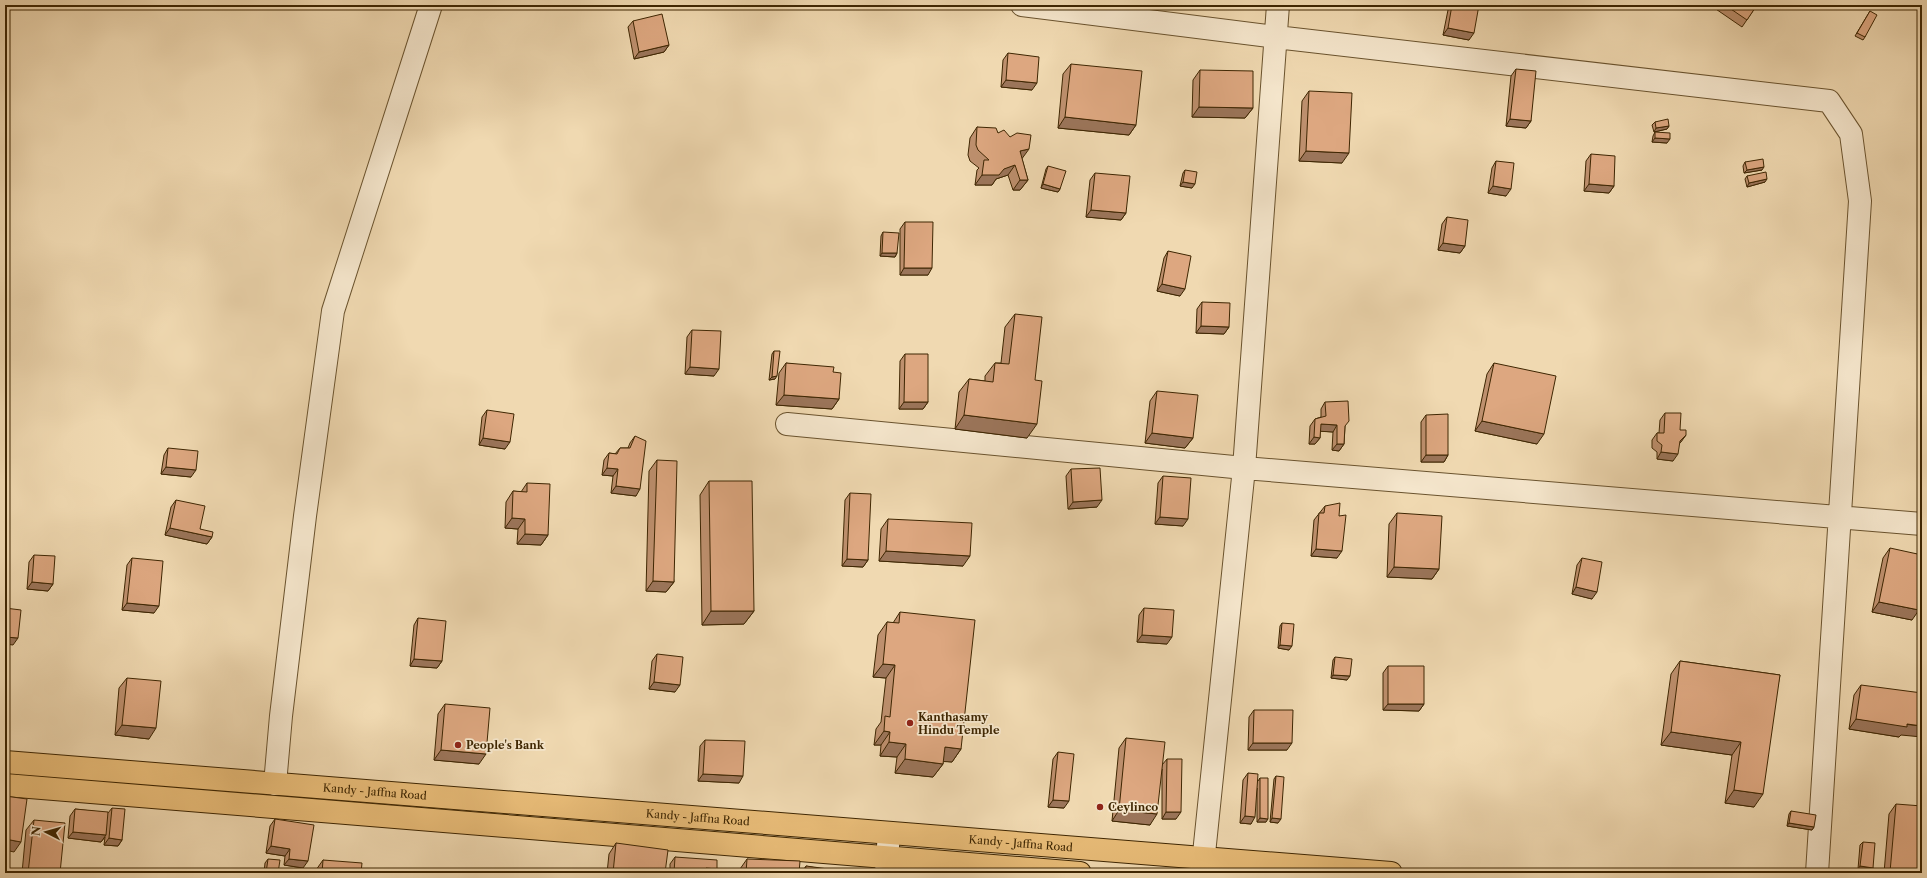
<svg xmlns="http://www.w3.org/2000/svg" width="1927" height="878" font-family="'Libre Caslon Text',serif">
	<rect width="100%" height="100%" fill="#f0d9b1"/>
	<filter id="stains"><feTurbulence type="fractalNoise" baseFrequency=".005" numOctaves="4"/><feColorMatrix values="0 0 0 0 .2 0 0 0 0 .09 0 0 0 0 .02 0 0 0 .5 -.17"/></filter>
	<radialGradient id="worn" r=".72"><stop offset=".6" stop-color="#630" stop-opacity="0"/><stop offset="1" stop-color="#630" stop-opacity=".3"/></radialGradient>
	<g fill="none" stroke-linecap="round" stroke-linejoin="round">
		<defs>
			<path id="minor" d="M1022,5L1276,37L1829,101L1851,134L1860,201L1817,873
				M787,424L1244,468L1922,524
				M275,784L281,716L305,516L333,311L431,5
				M886,873L889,833
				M1202,873L1244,468L1278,5"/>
			<g id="highway">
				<path id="s1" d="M5,762L1391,873"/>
				<path d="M5,785L1080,873"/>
			</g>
		</defs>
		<use href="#minor" stroke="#6a532e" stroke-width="24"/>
		<use href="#highway" stroke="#3e2602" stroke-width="24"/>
		<use href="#minor" stroke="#f5e6cc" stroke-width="22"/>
		<use href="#highway" stroke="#e8bc78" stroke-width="22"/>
	</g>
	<path fill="#be906e" stroke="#3e2602" d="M1449,5H1479L1469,40L1443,35Z
		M1710,5H1757L1742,27Z
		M1870,11L1865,37L1863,40L1855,36Z
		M633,21L669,45L664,52L634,59L628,27Z
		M1008,53L1032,90L1001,87L1003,60Z
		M1071,64L1136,125L1129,135L1058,128L1063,74Z
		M1516,69L1531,121L1526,128L1506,126L1511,76Z
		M1200,70L1253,108L1245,118L1192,117L1193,80Z
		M1309,91L1342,163L1299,161L1302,101Z
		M1655,122L1669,126L1667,129L1654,132L1652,125Z
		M977,127L998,133L1022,159L1028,180L1020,190H1013L1008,175L996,179L992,185H975L977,170L979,168L970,161L968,155L970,138Z
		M1655,132L1667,143L1652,142L1653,136Z
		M1591,154L1614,186L1609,193L1584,191L1586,161Z
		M1496,161L1506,196L1488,193L1492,168Z
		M1745,162L1762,170L1744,173L1743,166Z
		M1048,166L1060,189L1058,192L1041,188L1046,169Z
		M1185,170L1192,188L1180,186L1183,173Z
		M1095,173L1126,213L1121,220L1086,217L1090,180Z
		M1747,176L1765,182L1747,187L1745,179Z
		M1447,217L1465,246L1460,253L1438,250L1442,224Z
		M905,222L928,275H900V229Z
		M883,232L897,253L895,257L880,256L881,236Z
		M1168,251L1180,296L1157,291L1164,258Z
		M1202,302L1229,327L1224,334L1196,333L1197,309Z
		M1015,314L1027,438L955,429L959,392L969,379L985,381V376L995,363H1001L1005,327Z
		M692,330L714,376L685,374L687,337Z
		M774,351L775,379L769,380L772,354Z
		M905,354L928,402L923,409H899L900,361Z
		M786,363L833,372L839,399L832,409L776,405L779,373Z
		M1494,363L1537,444L1475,431L1487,374Z
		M1157,391L1193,438L1185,448L1145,443L1150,401Z
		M1325,402L1345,426L1344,444L1339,451L1332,450L1333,432L1320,431V438L1315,444H1309L1310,426L1315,419L1321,417V409Z
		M487,410L505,449L479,445L482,417Z
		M1665,413L1680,430L1686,435L1679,444L1673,461L1657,459V452L1652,448V440L1657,433H1659L1660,420Z
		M1426,415L1448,455L1444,462H1421V422Z
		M635,436L636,496L611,493L613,476L602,475L604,460L609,453L615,454L620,448H628L630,443Z
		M168,448L191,477L161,474L164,455Z
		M657,460L674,582L666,592L646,591L649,471Z
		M1071,469L1097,507L1068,509L1066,476Z
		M1163,476L1183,526L1155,524L1158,483Z
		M709,481L754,611L744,624L702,625L700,495Z
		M527,483L548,535L541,545L517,544L518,529L505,528L506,502L513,491L521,492Z
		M850,493L868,560L863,567L842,566L845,500Z
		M176,500L200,529L212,537L207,544L165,535L171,507Z
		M1325,506L1339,516L1337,558L1311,556L1314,520Z
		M1397,513L1439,569L1432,579L1387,577L1389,524Z
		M888,519L963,566L879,561L881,529Z
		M1890,548L1912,620L1872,612L1883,558Z
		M34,555L53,584L48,591L27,589L29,562Z
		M132,558L154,613L122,610L127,565Z
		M1582,558L1592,599L1572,594L1577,565Z
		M1144,608L1167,644L1137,642L1139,615Z
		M900,612L961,749L952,762L943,761V764L933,777L895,773L897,757L880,756L881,745H874L876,729L881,722L886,678L873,677L878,635L887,622L893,623Z
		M418,618L442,661L437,668L410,666L414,625Z
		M1282,623L1289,650L1278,648L1280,626Z
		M657,654L675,692L649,689L652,661Z
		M1335,657L1347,680L1331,678L1333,660Z
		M1680,661L1780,675L1754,807L1725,803L1732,755L1661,745L1671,674Z
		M1388,666L1424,704L1419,711L1383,710V673Z
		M127,678L149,739L115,735L119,688Z
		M1861,685L1901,735L1899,737L1849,729L1854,695Z
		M445,704L479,764L434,760L438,714Z
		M1254,710L1287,750H1248L1249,717Z
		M1126,738L1162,765L1167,759L1176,819H1162V769L1150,825L1112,821L1119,748Z
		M705,740L739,783L698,781L700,746Z
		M1058,752L1064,808L1048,807L1053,759Z
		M1248,773L1258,781L1260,778L1266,822H1257V788L1251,824L1240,823L1243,780Z
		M1276,776L1278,823L1270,822L1274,779Z
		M1896,804L1918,873H1884L1889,814Z
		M112,808L122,840L118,846L104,845L105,837L101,842L68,838L70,816L75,809L108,813Z
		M1791,811L1814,827L1812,830L1787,826L1789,814Z
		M275,819L303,868L284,865L285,856L266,853L270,826Z
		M34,820L60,873H22L26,830Z
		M1863,842L1873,868L1870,871L1858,869L1860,845Z
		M616,843L665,873H607L609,854Z
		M675,857L717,869L714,873H670V864Z
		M268,859L278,873H264L265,863Z
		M747,859L799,873H740V869Z
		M323,860L361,873H315L316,870Z
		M806,866L843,873H801Z"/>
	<path fill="#9b755a" stroke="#3e2602" d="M1448,28L1474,33L1469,40L1443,35Z
		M669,45L664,52L634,59L639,52Z
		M1006,80L1037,83L1032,90L1001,87Z
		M1199,107L1253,108L1245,118L1192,117Z
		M1065,117L1136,125L1129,135L1058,128Z
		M1510,119L1531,121L1526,128L1506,126Z
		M1669,126L1667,129L1654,132L1656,128Z
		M1655,138L1670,139L1667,143L1652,142Z
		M1029,149L1021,160L1020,151Z
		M1306,151L1349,153L1342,163L1299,161Z
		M1015,165L1008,175L996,179L992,185H975L982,175Z
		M1764,167L1762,170L1744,173L1747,170Z
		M1767,179L1765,182L1747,187L1749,183Z
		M1020,180H1028L1020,190H1013Z
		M1183,182L1195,184L1192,188L1180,186Z
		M1043,184L1060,189L1058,192L1041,188Z
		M1589,184L1614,186L1609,193L1584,191Z
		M1493,186L1511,189L1506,196L1488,193Z
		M1091,210L1126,213L1121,220L1086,217Z
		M1443,243L1465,246L1460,253L1438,250Z
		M882,253H897L895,257L880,256Z
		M904,268H932L928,275H900Z
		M1162,284L1185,289L1180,296L1157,291Z
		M1201,326L1229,327L1224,334L1196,333Z
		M690,367L719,369L714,376L685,374Z
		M777,376L775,379L769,380L772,377Z
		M784,395L839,399L832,409L776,405Z
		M904,402H928L923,409H899Z
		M964,415L1037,424L1027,438L955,429Z
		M1482,421L1544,434L1537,444L1475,431Z
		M1321,424L1337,425L1333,432L1316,431Z
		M1152,433L1193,438L1185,448L1145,443Z
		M1686,435L1681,442L1675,448L1680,441Z
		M1314,437L1320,438L1315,444H1309Z
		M483,438L510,442L505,449L479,445Z
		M1337,444H1344L1339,451L1332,450Z
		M1661,452L1678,454L1673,461L1657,459Z
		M1426,455H1448L1444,462H1421Z
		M166,467L196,470L191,477L161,474Z
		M607,468L618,469L613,476L602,475Z
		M616,486L640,489L636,496L611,493Z
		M1102,500L1097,507L1068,509L1073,502Z
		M1160,517L1188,519L1183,526L1155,524Z
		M512,518L525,519L518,529L505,528Z
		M170,528L212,537L207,544L165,535Z
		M525,534L548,535L541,545L517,544Z
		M1316,549L1342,551L1337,558L1311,556Z
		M886,551L970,556L963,566L879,561Z
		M847,559L868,560L863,567L842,566Z
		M1394,567L1439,569L1432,579L1387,577Z
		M653,581L674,582L666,592L646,591Z
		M32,582L53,584L48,591L27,589Z
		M1576,587L1597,592L1592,599L1572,594Z
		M1879,602L1919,610L1912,620L1872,612Z
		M127,603L159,606L154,613L122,610Z
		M711,611H754L744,624L702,625Z
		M1142,635L1172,637L1167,644L1137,642Z
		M5,637L18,638L13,645L5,644Z
		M1280,645L1292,646L1289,650L1278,648Z
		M414,659L442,661L437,668L410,666Z
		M883,664L895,665L886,678L873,677Z
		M1333,675L1350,676L1347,680L1331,678Z
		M654,682L680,685L675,692L649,689Z
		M1388,704H1424L1419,711L1383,710Z
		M1856,719L1922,726V737L1901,735L1899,737L1849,729Z
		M122,725L156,728L149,739L115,735Z
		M884,731L890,732L881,745H874Z
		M1671,732L1741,742L1732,755L1661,745Z
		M889,742L906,744L897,757L880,756Z
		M1253,743H1292L1287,750H1248Z
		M945,747L961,749L952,762L935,761Z
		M441,750L486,754L479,764L434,760Z
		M905,759L943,764L933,777L895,773Z
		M703,774L743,776L739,783L698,781Z
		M1734,790L1763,794L1754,807L1725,803Z
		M1053,800L1069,801L1064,808L1048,807Z
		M1119,810L1157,814L1150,825L1112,821Z
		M1166,812H1181L1176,819H1162Z
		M1245,816L1255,817L1251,824L1240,823Z
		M1260,818L1268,819L1266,822H1257Z
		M1272,818L1281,819L1278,823L1270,822Z
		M1789,823L1814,827L1812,830L1787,826Z
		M73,832L106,835L101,842L68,838Z
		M109,838L122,840L118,846L104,845Z
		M5,839L21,842L14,852L5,850Z
		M271,846L290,849L285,856L266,853Z
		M289,859L308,861L303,868L284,865Z
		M1860,866L1873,868L1870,871L1858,869Z
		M706,868L717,869L714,873H702Z
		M1890,872L1906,873H1890Z"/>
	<path fill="#dda780" stroke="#3e2602" d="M1452,5H1479L1474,33L1448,28Z
		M1725,5H1757L1747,20Z
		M1870,11L1877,15L1865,37L1857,33Z
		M662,14L669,45L639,52L633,21Z
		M1008,53L1039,57L1037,83L1006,80Z
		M1071,64L1142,71L1136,125L1065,117Z
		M1516,69L1536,71L1531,121L1510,119Z
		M1200,70L1253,71V108L1199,107Z
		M1309,91L1352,93L1349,153L1306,151Z
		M1668,119L1669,126L1656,128L1655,122Z
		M977,127L996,128L998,133L1004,130L1010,137L1017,133L1031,135L1029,149L1020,151L1028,180H1020L1015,165L1004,169L999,175H982L984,160H989L978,150L976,145Z
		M1655,132L1670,133V139L1655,138Z
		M1591,154L1615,156L1614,186L1589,184Z
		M1763,159L1764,167L1747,170L1745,162Z
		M1496,161L1514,163L1511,189L1493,186Z
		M1048,166L1066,171L1060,189L1043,184Z
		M1185,170L1197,172L1195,184L1183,182Z
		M1766,172L1767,179L1749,183L1747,176Z
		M1095,173L1130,176L1126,213L1091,210Z
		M1447,217L1468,220L1465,246L1443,243Z
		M905,222H933L932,268H904Z
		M883,232L899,233L897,253H882Z
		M1168,251L1191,256L1185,289L1162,284Z
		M1202,302L1230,303L1229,327L1201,326Z
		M1015,314L1042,317L1035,380L1042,381L1037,424L964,415L969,379L993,382L995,363L1009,364Z
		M692,330L721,331L719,369L690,367Z
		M774,351H780L777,376L772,377Z
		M905,354H928V402H904Z
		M786,363L834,367L833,372L841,373L839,399L784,395Z
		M1494,363L1556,376L1544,434L1482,421Z
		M1157,391L1198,395L1193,438L1152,433Z
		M1348,401L1349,421L1345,426L1344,444H1337V425L1321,424L1320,438L1314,437L1315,419L1326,416L1325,402Z
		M487,410L514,414L510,442L483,438Z
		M1665,413H1681L1680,430H1686V435L1680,441L1678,454L1661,452L1662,445L1657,441V433H1664Z
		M1448,414V455H1426V415Z
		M635,436L646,441L640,489L616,486L618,469L607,468L609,453L617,454L620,448H630Z
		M168,448L198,451L196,470L166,467Z
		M657,460L677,461L674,582L653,581Z
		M1100,468L1102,500L1073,502L1071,469Z
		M1163,476L1191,478L1188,519L1160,517Z
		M709,481H752L754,611H711Z
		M527,483L550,484L548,535L525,534V519L512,518L513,491L527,492Z
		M850,493L871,494L868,560L847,559Z
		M176,500L205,506L200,529L213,532L212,537L170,528Z
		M1340,503L1339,516L1346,515L1342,551L1316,549L1319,513H1324L1325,506Z
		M1397,513L1442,516L1439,569L1394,567Z
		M888,519L972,523L970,556L886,551Z
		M1890,548L1922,555V595L1919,610L1879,602Z
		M34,555L55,556L53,584L32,582Z
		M132,558L163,561L159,606L127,603Z
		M1582,558L1602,562L1597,592L1576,587Z
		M5,608L21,610L18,638L5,637Z
		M1144,608L1174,610L1172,637L1142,635Z
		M900,612L975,620L961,749L945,747L943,764L905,759L906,744L889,742L890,732L884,731L885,716L890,717L895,665L883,664L887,622L899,623Z
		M418,618L446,621L442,661L414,659Z
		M1282,623L1294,624L1292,646L1280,645Z
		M657,654L683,657L680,685L654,682Z
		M1335,657L1352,659L1350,676L1333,675Z
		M1680,661L1780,675L1763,794L1734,790L1741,742L1671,732Z
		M1388,666H1424V704H1388Z
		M127,678L161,681L156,728L122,725Z
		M1861,685L1922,693V726L1907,724V727L1856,719Z
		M445,704L490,708L486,754L441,750Z
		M1254,710H1293L1292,743H1253Z
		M1126,738L1165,742L1157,814L1119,810Z
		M705,740L745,741L743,776L703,774Z
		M1058,752L1074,754L1069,801L1053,800Z
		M1167,759H1182L1181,812H1166Z
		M1248,773L1258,774L1255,817L1245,816Z
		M1276,776L1284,777L1281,819L1272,818Z
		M1260,778H1268V819L1260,818Z
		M5,796L27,799L21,842L5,839Z
		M1896,804L1922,806V827L1918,873H1906L1890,872Z
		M112,808L125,809L122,840L109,838Z
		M75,809L108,812L106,835L73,832Z
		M1791,811L1816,815L1814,827L1789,823Z
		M275,819L314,825L308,861L289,859L290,849L271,846Z
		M34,820L65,823L60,873H28Z
		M1863,842L1875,843L1873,868L1860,866Z
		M616,843L668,850L665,873H613Z
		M675,857L717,860V869L706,868L705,873H674Z
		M268,859L280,860L278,873H266Z
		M747,859L800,861L799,873H746Z
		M323,860L362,863L361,873H322Z
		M806,866L843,871V873H805Z"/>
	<g fill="#8f2418" stroke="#f5e6cc" stroke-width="1.5">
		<circle cx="910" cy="723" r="4"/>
		<circle cx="458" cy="745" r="4"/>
		<circle cx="1100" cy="807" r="4"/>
	</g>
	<g text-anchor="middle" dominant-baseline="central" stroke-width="3.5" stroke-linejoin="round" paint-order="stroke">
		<g font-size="11" font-weight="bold" fill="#3e2602" stroke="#f5e6cc" text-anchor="start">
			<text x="918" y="717">Kanthasamy<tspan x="918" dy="13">Hindu Temple</tspan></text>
			<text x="466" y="745">People's Bank</text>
			<text x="1108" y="807">Ceylinco</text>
		</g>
		<g font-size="11" fill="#3e2602" stroke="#f5e6cc">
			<text stroke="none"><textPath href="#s1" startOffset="371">Kandy - Jaffna Road</textPath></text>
			<text stroke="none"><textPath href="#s1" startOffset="695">Kandy - Jaffna Road</textPath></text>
			<text stroke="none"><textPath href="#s1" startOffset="1019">Kandy - Jaffna Road</textPath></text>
		</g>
	</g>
	<rect width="1927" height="878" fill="none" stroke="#f0d9b1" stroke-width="20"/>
	<rect x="6" y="6" width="1915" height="866" fill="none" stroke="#3e2602" stroke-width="2"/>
	<rect x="10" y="10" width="1907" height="858" fill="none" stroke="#3e2602"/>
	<g transform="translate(46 832) rotate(276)" stroke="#f5e6cc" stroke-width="3" paint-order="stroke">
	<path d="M0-3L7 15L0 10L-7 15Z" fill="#3e2602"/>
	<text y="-6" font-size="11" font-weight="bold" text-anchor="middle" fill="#3e2602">N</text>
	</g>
	<rect width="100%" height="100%" filter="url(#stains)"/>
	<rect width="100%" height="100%" fill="url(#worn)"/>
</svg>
